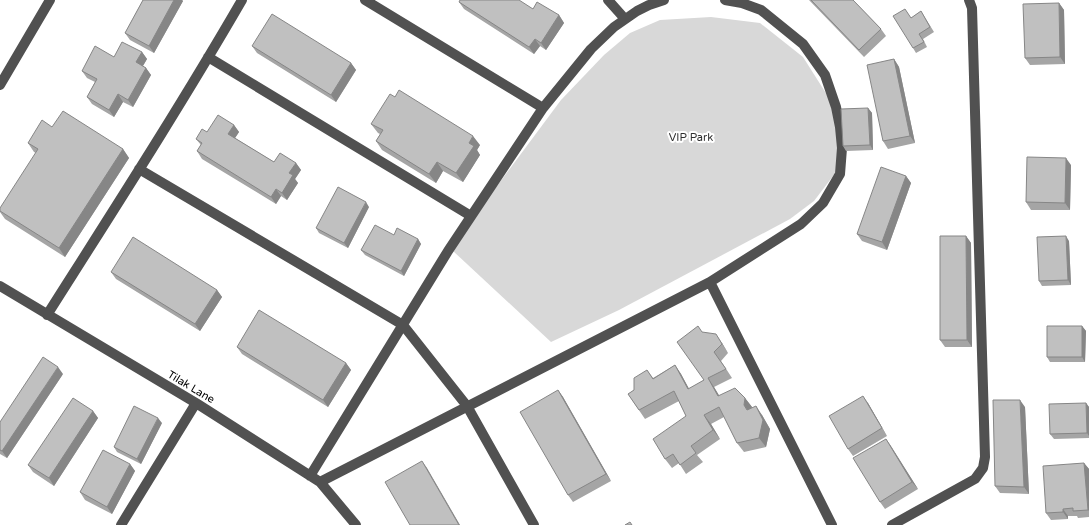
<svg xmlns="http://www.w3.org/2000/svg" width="1089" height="525" font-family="'Varela Round',sans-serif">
	<rect width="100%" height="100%" fill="#fff"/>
	<path fill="#d8d8d8" d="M711,17L760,23L803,57L829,98L839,135L843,163L814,201L790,219L619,310L551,342L453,251L485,202L561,100L604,55L630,33L660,20Z"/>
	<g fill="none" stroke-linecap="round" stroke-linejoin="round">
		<path stroke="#515151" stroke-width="10" d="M365,0L543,108
			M608,0L625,19
			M208,57L471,216
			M0,85L50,0
			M139,169L403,325L467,406L534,525
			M710,282L801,224L823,203L840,174L842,148L840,127L836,107L825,75L803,44L761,10L742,3L725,0
			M0,286L196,403L320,482L356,525
			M47,315C113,211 180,107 242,0
			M310,476L448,251L543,108L591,49L614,27L637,11L649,5L664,0
			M320,482L710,282L832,525
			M121,525L196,403
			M892,525L975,479L983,468L985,457L972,8L969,0"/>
	</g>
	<path fill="#a5a5a5" d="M143,0H182L183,1L154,53L130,40L125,33Z
		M809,0H853L881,29L886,36L864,57Z
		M459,2L533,9L559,15L564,23L546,50L540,46L534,54L464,9Z
		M1059,3L1064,10L1065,64L1030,65L1025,58Z
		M921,11L934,32L923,39L927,47L916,53L913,48L911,18Z
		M252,46L351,63L356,70L336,102L257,53Z
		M142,52L147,59L143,66L146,68L151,75L133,107L123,102L114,117L92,104L87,97L95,82L87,78L82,71L114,57Z
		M894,59L899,67L915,143L888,149L883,141Z
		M868,108L872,113L873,150L846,151L843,146Z
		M371,124L480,145L477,150L480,155L463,182L443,171L436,183L382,150L376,141L380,134L378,133Z
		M234,125L239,132L235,138L274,162L296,163L301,170L295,179L298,183L287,200L281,196L276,204L202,159L197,151L201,145L196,139L207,132Z
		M52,127L123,149L129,158L65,257L5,219L0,212V211L36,153L34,152L28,143Z
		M1071,165L1070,210H1031L1026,202Z
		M906,176L911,183L887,250L862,241L857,234Z
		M369,207L348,248L319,233L316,228Z
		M394,235L418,239L421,244L404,276L365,255L361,250Z
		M966,236L971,243L972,347H945L940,340Z
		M1069,241L1071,285L1042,286L1039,281Z
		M111,272L217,290L222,297L200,331L116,279Z
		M1082,326L1086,331L1085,362H1050L1047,357Z
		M702,332L722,343L728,353L721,361L732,378L714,387L719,396L745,398L752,407L751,408L762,415L770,429L766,447L744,452L737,443L724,417L711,424L720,439L697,455L703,462L686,474L679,463L672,468L665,459L686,416L679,401L645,419L628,394L634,390L647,370L653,378L675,365L681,374L689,389L704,380Z
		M237,347L346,363L351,370L328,407L242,354Z
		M63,374L7,458L0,454V422Z
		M558,390L563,397L611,481L573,502L568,495Z
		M868,403L887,436L853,456L848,449Z
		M1086,403L1089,407V438L1054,439L1050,434Z
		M1025,407L1029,494L1000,493L995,486Z
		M93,411L98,418L54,486L33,472L28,465Z
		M162,423L141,464L117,452L114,447Z
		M886,439L918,489L885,509L880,502Z
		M1084,463L1089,469V517L1078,518L1077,516H1068V519L1051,520L1046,513Z
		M130,464L135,471L112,514L85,500L80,492Z"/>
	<path fill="#868686" d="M174,0H182L183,1L154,53L149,46Z
		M1059,3L1064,10L1065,64L1060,57Z
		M559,15L564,23L546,50L541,43Z
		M535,39L540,46L534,54L529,47Z
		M142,52L147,59L141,69L136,62Z
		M894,59L899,67L915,143L910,136Z
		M351,63L356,70L336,102L331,95Z
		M146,68L151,75L133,107L128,100Z
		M118,94L123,102L114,117L109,110Z
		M868,108L872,113L873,150L870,145Z
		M234,125L239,132L233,141L228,134Z
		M473,136L480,145L477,150L480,155L463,182L456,173L469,143Z
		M123,149L129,158L65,257L59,248Z
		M1066,158L1071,165L1070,210L1065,203Z
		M437,162L443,171L436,183L429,174Z
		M296,163L301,170L295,179L298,183L287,200L282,193L289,173Z
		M906,176L911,183L887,250L882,242Z
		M276,189L281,196L276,204L271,197Z
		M366,202L369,207L348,248L344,243Z
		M966,236L971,243L972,347L967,340Z
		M1066,236L1069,241L1071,285L1068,280Z
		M418,239L421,244L404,276L401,271Z
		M217,290L222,297L200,331L195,324Z
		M1082,326L1086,331L1085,362L1082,357Z
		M716,334L722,343L728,353L722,344Z
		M346,363L351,370L328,407L323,400Z
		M675,365L681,374L694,398L688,389Z
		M58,367L63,374L7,458L2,451Z
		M708,378L714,387L725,405L718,396Z
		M558,390L563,397L611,481L606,474Z
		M863,396L868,403L887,436L882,428Z
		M745,398L752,407L750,414L744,405Z
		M1020,400L1025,407L1029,494L1024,487Z
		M1086,403L1089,407V436L1087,433Z
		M756,406L762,415L770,429L766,447L759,438Z
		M93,411L98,418L54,486L49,478Z
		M704,415L711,424L720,439L713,430Z
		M158,418L162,423L141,464L137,459Z
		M886,439L891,446L918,489L912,482Z
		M422,461L427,468L460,525H459Z
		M1084,463L1089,469V511L1088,510Z
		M130,464L135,471L112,514L107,507Z
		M1063,509L1068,516V519L1063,512Z"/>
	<path fill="#c0c0c0" stroke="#868686" d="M143,0H174L149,46L125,33Z
		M460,0H519L533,9L537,2L559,15L541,43L535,39L529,47L459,2Z
		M811,0H853L881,29L859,50Z
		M1059,3L1060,57L1025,58L1023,4Z
		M905,9L911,18L921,11L930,27L919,34L924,42L913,48L893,16Z
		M272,14L351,63L331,95L252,46Z
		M122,42L142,52L136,62L146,68L128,100L118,94L109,110L87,97L97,79L82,71L95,46L114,57Z
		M894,59L910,136L883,141L867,65Z
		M399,90L473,136L469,143L474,146L456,173L437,162L429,174L376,141L383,130L371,124L390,94L395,97Z
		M868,108L870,145L843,146L841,109Z
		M63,111L123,149L59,248L0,211V208L38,149L28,143L42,120L52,127Z
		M218,115L234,125L228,134L274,162L280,153L296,163L289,173L293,175L282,193L276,189L271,197L197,151L202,143L196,139L202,129L207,132Z
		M1027,157L1066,158L1065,203L1026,202Z
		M881,167L906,176L882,242L857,234Z
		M338,187L366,202L344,243L316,228Z
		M375,225L394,235L397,228L418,239L401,271L361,250Z
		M940,236H966L967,340H940Z
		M1066,236L1068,280L1039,281L1037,237Z
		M133,237L217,290L195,324L111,272Z
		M259,310L346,363L323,400L237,347Z
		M698,326L702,332L716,334L722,344L714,352L726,369L708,378L718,396L735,388L745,398L744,405L747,410L756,406L763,420L759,438L737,443L719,407L704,415L713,430L691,446L696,453L680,465L673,454L665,459L653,439L686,416L674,391L639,410L628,394L634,390V378L647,370L653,379L675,365L688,389L704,380L677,342Z
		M1047,326H1082V357H1047Z
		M43,357L58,367L2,451L0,450V422Z
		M558,390L606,474L568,495L520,412Z
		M863,396L882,428L848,449L829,416Z
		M73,398L93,411L49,478L28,465Z
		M993,400H1020L1024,487L995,486Z
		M1086,403L1087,433L1050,434L1049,404Z
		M134,406L158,418L137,459L114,447Z
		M886,439L912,482L880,502L853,458Z
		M103,450L130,464L107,507L80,492Z
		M422,461L459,525H410L385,482Z
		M1084,463L1088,510L1073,511V508L1063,509V512L1046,513L1043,466Z
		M630,522L632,525H625Z"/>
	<g text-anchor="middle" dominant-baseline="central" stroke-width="4" stroke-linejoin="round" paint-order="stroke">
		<g font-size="11" fill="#2f2f2f" stroke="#fff">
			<text x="691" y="137">VIP Park</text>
		</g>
		<g font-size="11" fill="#000" stroke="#fff">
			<text transform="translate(191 387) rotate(31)">Tilak Lane</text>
		</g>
	</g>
</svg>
